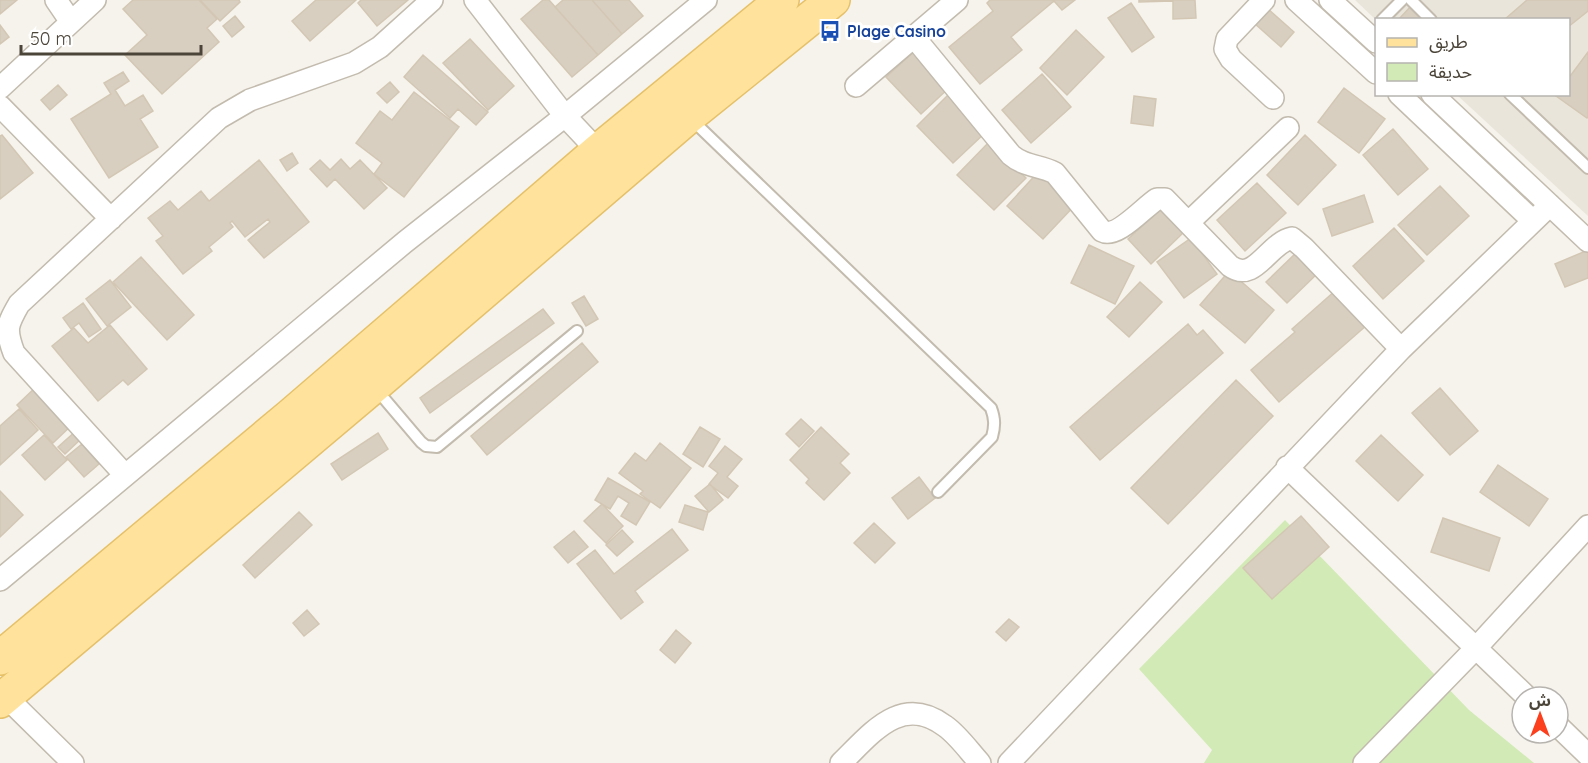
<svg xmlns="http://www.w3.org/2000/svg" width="1588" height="763" font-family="Quicksand,'Noto Sans Arabic',sans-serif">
	<rect width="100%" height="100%" fill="#f6f3ec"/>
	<path fill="#eae5da" d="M1355,0H1588V216L1457,95L1568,94V20H1376Z"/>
	<path fill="#d2eab5" d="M1285,520L1469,710L1534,763H1204L1212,750L1139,669Z"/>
	<path fill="#d8cfc1" stroke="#d3c7b4" stroke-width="1.5" d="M0,0H17L0,14Z
		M133,0H199L217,19L207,28L219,42L162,94L125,55L147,35L123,9Z
		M200,0H239L240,2L220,21Z
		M316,0H356L310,41L292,21Z
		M361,0H408L377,26L358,3Z
		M543,0H549L598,55L572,77L521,19Z
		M563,0H592L622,34L598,55L555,7Z
		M592,0H629L643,16L622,34Z
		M990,0H1075L1062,10L1054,1L1011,37L1022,50L980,84L949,47L993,11L987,3Z
		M1139,0H1195L1196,18L1173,19V1L1139,2Z
		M1527,0H1588V11L1568,27V20H1504Z
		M1131,3L1154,37L1132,52L1108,18Z
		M1411,6L1425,20H1398Z
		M1267,8L1294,32L1281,47L1254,23Z
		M235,16L244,27L232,37L223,26Z
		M0,25L9,37L0,44Z
		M1076,30L1104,57L1067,95L1040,68Z
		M470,39L514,86L488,110L443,63Z
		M917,49L951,86L921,114L886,77Z
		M1588,52V117L1587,118L1556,96L1568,94V79Z
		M423,55L488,112L476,125L458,109L450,118L404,77Z
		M123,72L129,81L115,90L125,106L143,95L153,111L140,119L158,147L109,178L71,119L111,94L104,83Z
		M1042,74L1071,107L1031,143L1002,110Z
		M390,82L399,92L387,103L377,93Z
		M58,85L67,95L50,110L41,100Z
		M1344,88L1385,119L1359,153L1318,122Z
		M414,92L459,127L404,197L374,174L382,163L356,143L380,111L392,120Z
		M949,94L986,132L953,163L917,126Z
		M1134,96L1156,99L1153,126L1131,123Z
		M1393,129L1428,169L1398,195L1363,155Z
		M2,135L33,173L0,199V136Z
		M1305,135L1336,165L1298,205L1267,175Z
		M989,142L1026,178L994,210L957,175Z
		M292,153L298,163L287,171L280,160Z
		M341,159L350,169L360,160L387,188L364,209L335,179L327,187L310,169L320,160L330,170Z
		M259,160L309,222L264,258L248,240L270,222L268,219L245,237L232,221L230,223L233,227L209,247L212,251L183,274L156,241L163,236L148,218L170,201L178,210L201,191L209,201Z
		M1040,170L1076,204L1043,239L1007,206Z
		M1257,183L1286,213L1245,251L1217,220Z
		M1440,186L1469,216L1427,255L1398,225Z
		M1364,195L1373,222L1332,236L1323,209Z
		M1164,206L1186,230L1151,264L1128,239Z
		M1394,228L1424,261L1383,299L1353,266Z
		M1191,238L1217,274L1184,298L1157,262Z
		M1089,245L1134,266L1115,304L1071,283Z
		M1588,250V278L1565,287L1555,264Z
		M1298,251L1319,272L1287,303L1266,282Z
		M141,257L194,315L167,340L113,282Z
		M1229,271L1274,310L1245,343L1200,305Z
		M110,280L131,307L107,326L86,299Z
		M1140,282L1162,302L1129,337L1107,317Z
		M1336,290L1367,325L1279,402L1251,370L1295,332L1292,329Z
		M584,296L598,319L586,326L572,303Z
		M83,303L101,329L89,337L79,323L71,329L63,318Z
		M543,309L554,323L430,413L420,398Z
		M1188,324L1197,335L1203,330L1223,353L1100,460L1070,427Z
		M110,325L147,369L128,385L123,380L98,401L52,346L74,328L88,343Z
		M582,343L598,362L487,455L471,436Z
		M1236,380L1273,416L1168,524L1131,488Z
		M39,384L75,422L53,443L17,405Z
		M1440,388L1478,431L1450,455L1412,413Z
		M19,409L38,430L0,465V426Z
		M801,419L814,431L799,447L786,434Z
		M700,427L720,439L703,467L683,454Z
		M821,427L849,454L840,463L850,473L824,500L806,483L809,479L790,460Z
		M77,430L83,437L65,454L58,447Z
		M378,433L388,449L342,480L331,464Z
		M44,435L67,460L45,480L22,455Z
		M1381,435L1423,475L1398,501L1356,461Z
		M660,443L691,468L660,508L640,494L643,491L619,473L635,453L646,461Z
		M82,444L99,464L84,477L66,457Z
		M725,446L742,459L727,477L738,486L728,498L709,484L718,473L709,466Z
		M1498,465L1548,499L1529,526L1480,492Z
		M919,477L935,498L908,519L892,498Z
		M608,478L650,502L636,525L621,516L629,503L618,496L610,509L595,500Z
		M710,484L723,500L709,512L695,496Z
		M0,491L23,515L0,537Z
		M602,504L623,526L606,543L584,521Z
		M685,505L708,512L703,530L679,522Z
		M299,512L312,525L255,578L243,565Z
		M1301,516L1329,547L1272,599L1243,568Z
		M1443,518L1500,538L1489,571L1431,552Z
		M874,523L895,543L875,563L854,543Z
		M672,529L688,550L635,591L643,602L621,619L577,564L595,550L614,574Z
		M622,530L633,542L617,556L606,545Z
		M574,531L588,547L568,563L554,547Z
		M307,610L319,624L304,636L293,623Z
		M1009,619L1019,627L1006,641L996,632Z
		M676,630L691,643L675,663L660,650Z"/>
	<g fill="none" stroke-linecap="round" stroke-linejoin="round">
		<defs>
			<path id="service" d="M1411,0L1431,20
				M1382,20L1402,0
				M1510,94L1588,168
				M691,119L991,408C995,419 995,426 992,437L938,492
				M376,389L421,442L426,446L437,447L577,331"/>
			<path id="minor" d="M56,0L71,22
				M475,0L565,116L598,151
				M1264,0L1227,39L1225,49L1231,59L1273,98
				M1296,0L1376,73
				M1330,0L1376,42
				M914,37L1011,155C1025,167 1040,165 1055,173L1102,231C1117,239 1144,207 1157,199H1165L1230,266C1255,284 1268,243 1292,238L1304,248L1401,349
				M856,86L957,0
				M0,88L95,0
				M1399,94L1533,221
				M1432,94L1588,241
				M0,106L111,219
				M1189,222L1288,128
				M1287,467L1527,697
				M125,475L14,353C5,329 7,325 19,304L219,118L250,100L354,63L380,47L432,0
				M0,580L405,242L565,116L706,0
				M5,696L73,763
				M1558,726L1588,755
				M841,763C871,734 901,693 945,726C958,735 969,751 980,763
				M1009,763L1401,349L1550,205
				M1364,763L1476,648L1588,526"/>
			<path id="primary" d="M0,658L290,416L598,151L782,0
				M0,701L374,386L688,117L833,0"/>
		</defs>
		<use href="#service" stroke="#c2bbae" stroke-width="14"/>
		<use href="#minor" stroke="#c2bbae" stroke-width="24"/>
		<use href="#primary" stroke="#e6c16a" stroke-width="36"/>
		<use href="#service" stroke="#fff" stroke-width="10"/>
		<use href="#minor" stroke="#fff" stroke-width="21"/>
		<use href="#primary" stroke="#ffe39c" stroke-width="33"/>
	</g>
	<defs>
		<symbol id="bus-bare" viewBox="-9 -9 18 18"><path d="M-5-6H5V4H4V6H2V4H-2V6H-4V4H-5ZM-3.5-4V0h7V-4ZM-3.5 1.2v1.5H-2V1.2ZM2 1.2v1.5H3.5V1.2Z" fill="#1a4fb4" stroke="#fff" stroke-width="2.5" paint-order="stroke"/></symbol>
	</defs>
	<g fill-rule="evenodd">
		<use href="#bus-bare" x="815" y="16" width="30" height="30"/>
	</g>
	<g text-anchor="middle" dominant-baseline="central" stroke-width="6" stroke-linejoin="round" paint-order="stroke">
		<g font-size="16" font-weight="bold" fill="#164399" stroke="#fff" text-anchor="start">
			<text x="847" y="31">Plage Casino</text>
		</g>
	</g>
	<rect x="1375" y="18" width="195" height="78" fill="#ffffff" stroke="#b7b4b0" stroke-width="1.5"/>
	<rect x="1387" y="38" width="30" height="9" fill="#ffe39c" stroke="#b7b4b0" stroke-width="1.5"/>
	<text x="1429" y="48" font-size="18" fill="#4b4439">طريق</text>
	<rect x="1387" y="63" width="30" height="18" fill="#d2eab5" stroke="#b7b4b0" stroke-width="1.5"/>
	<text x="1429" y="78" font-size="18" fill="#4b4439">حديقة</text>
	<g transform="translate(1540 715)"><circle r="28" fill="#ffffff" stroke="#b7b4b0" stroke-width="1.5"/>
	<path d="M0-4.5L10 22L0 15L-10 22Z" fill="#fc3f1d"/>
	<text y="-9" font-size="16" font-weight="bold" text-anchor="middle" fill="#4b4439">ش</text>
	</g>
	<path d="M21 45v9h180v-9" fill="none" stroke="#4b4439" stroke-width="3"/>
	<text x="30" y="45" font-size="18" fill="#4b4439" stroke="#ffffff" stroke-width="4.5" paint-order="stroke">50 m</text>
</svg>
